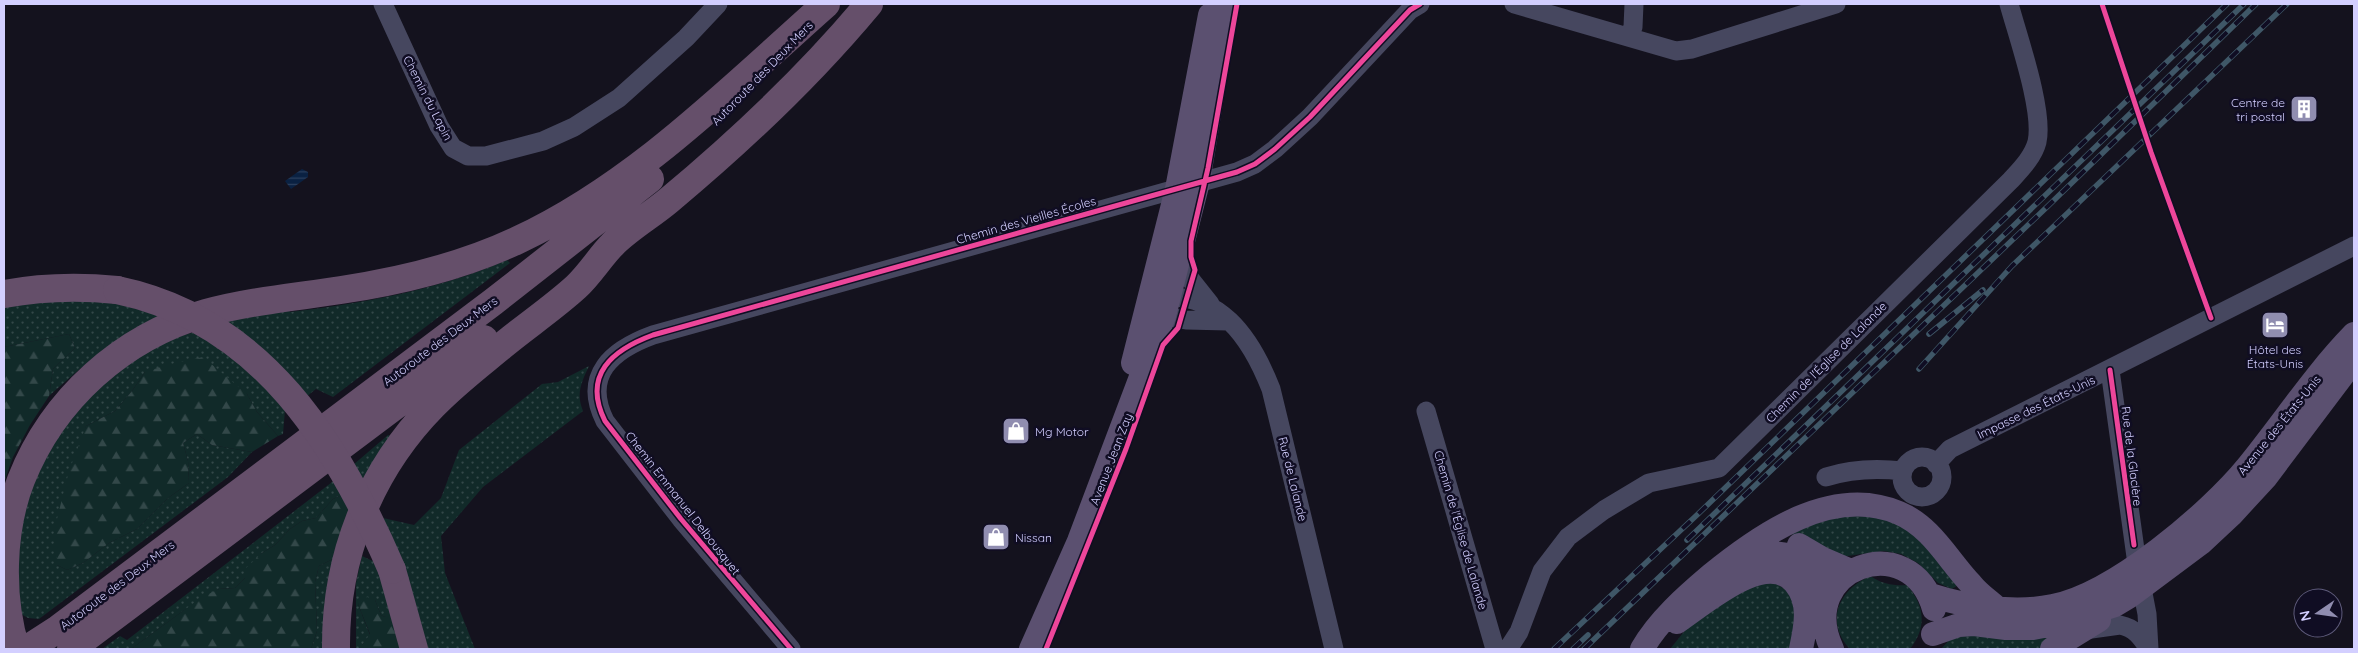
<svg xmlns="http://www.w3.org/2000/svg" width="2358" height="653" font-family="Quicksand,sans-serif">
	<defs>
		<pattern id="grass-dots" width="8" height="8" patternUnits="userSpaceOnUse" patternTransform="scale(1.25)"><rect width="8" height="8" fill="#112a29"/><path d="M2 2h.1M6 6h.1" fill="none" stroke="#334849" stroke-width="1.8" stroke-linecap="round"/></pattern>
		<pattern id="forest-firs" width="22" height="20" patternUnits="userSpaceOnUse" patternTransform="scale(1.25)"><rect width="22" height="20" fill="#112a29"/><path d="M5 1l3.5 6h-7zM16 11l3.5 6h-7z" fill="#334849"/></pattern>
		<pattern id="water-rules" width="6" height="5" patternUnits="userSpaceOnUse" patternTransform="scale(1.25)"><rect width="6" height="5" fill="#0a2142"/><path d="M0 2.5h6" fill="none" stroke="#2d405e"/></pattern>
	</defs>
	<rect width="100%" height="100%" fill="#14121e"/>
	<path fill="url(#grass-dots)" d="M507,260L510,263L333,397L316,389L306,397L223,322L288,309L290,312C365,303 437,290 507,260Z
		M59,298L120,304L163,317C116,338 87,362 49,396L53,369L75,348L69,334L4,347V306Z
		M195,332L250,371L285,410L283,434L278,436L257,412L247,394L145,372L132,391L115,411L86,426L57,565L67,570L83,563L109,543L137,529L168,498L189,483L188,461L183,443L197,434L212,445L252,452L228,477L39,619L28,618L21,614L15,558L30,486L72,412L126,364L173,338Z
		M589,366C581,383 576,394 583,411L483,487L441,536L445,573L475,649H426L383,518L414,525L441,498L459,450L542,384L558,382Z
		M388,435L393,436L364,485L353,465Z
		M336,479L344,494L333,499L316,518L302,521L290,529L275,545L262,553L245,578L235,588L219,589L183,611L131,649H102L120,636L127,640Z
		M1846,511L1901,519L1963,582L1952,589L1938,583L1918,563L1901,554L1884,551L1840,557L1829,554L1784,530Z
		M362,556L377,563L394,614L385,617L381,615L375,600L358,604L370,635L362,645V649H356V583Z
		M333,559L325,649H311L317,631L315,582L319,566Z
		M1868,577H1872C1882,584 1895,586 1907,585C1925,606 1927,627 1910,649H1850C1825,623 1838,591 1868,577Z
		M1768,579L1795,595L1796,649H1670L1696,617L1746,585Z
		M2056,631L2045,649H1941L1953,636Z"/>
	<path fill="url(#forest-firs)" d="M69,334L75,348L53,369L49,396L30,425L13,457L4,482V347Z
		M203,357L247,394L257,412L278,436L252,452L212,445L197,434L183,443L188,461L189,483L168,498L137,529L109,543L83,563L67,570L57,565L54,531L69,471L86,426L115,411L132,391L145,372L167,365Z
		M344,494L351,511L333,559L319,566L315,582L317,631L311,649H131L202,597L219,589L235,588L245,578L246,568L262,553L275,545L290,529L302,521L316,518L333,499Z
		M367,597L375,600L381,615L385,617L390,611L403,649H362V645L370,634L358,604Z"/>
	<path fill="url(#water-rules)" d="M302,169L308,172V177L291,189L285,181Z"/>
	<g fill="none" stroke-linecap="round" stroke-linejoin="round">
		<path stroke="#46475f" stroke-width="19" d="M383,4L439,126L453,148L468,156H486L543,141L574,127L619,98L686,38L718,4
			M1514,4L1676,51L1692,49L1836,4
			M1629,36L1633,27L1634,4
			M1180,258L1183,270L1210,304
			M1156,298C1219,289 1251,338 1271,389L1334,649
			M1156,307L1164,316L1186,320L1228,321
			M2110,370L2137,564
			M1426,411L1495,649
			M1902 477a20 20 0 1 1 40 0a20 20 0 1 1-40 0Z
			M1936,464L1950,449L2354,246
			M1826,477C1851,469 1877,468 1903,471
			M2142,588L2147,614L2149,649
			M2084,630L2120,625C2135,628 2141,637 2149,649
			M791,649L681,519L605,421C582,375 612,350 653,335L1237,172L1255,164L1275,149L1310,117L1410,10L1420,4
			M1508,649L1519,632L1542,571L1568,537L1604,510L1649,483L1719,468L2011,180C2021,169 2033,157 2037,142C2044,111 2018,37 2009,4"/>
		<path stroke="#5b5070" stroke-width="24" d="M1133,363L1177,189L1210,15
			M1799,545L1823,559L1851,571
			M1738,567C1775,538 1813,558 1828,598
			M1930,595C1967,607 2015,614 2053,606C2114,594 2209,514 2248,466C2283,423 2315,374 2354,334
			M1677,622C1704,604 1767,548 1795,583C1811,602 1806,626 1801,649
			M1933,634L1959,625L1974,624L2006,628H2033L2059,623L2115,605L2130,596L2201,543L2231,515L2266,477L2354,360
			M1031,649L1079,541L1164,316L1198,182L1227,4
			M1642,649C1659,620 1685,597 1711,575C1760,535 1832,484 1899,513C1932,527 1948,560 1971,584C1978,593 1988,600 1996,607
			M1832,649C1794,568 1911,526 1934,609
			M2052,649L2099,620"/>
		<path stroke="#654f6a" stroke-width="28" d="M4,294C42,287 78,286 117,290
			M392,570L414,649
			M16,649C0,598 1,531 21,480C53,399 122,337 206,313C250,301 296,297 341,290C401,281 463,266 518,240C636,185 730,89 826,4
			M27,649L58,629L493,302L650,179
			M71,649L484,339
			M336,649C335,558 369,471 433,406C454,384 479,365 502,346C526,326 553,308 576,287C590,274 600,257 613,244C629,228 650,216 668,201C740,141 809,76 869,4"/>
		<defs>
			<path id="rail" d="M1929,334L1983,290
				M1919,369L2012,266L2287,4
				M1687,540L2244,4
				M1554,649L1698,514L2227,4
				M1573,649L1588,635
				M1584,649L2049,205L2256,4"/>
		</defs>
		<use href="#rail" stroke="#3f5767" stroke-width="5.5"/>
		<use href="#rail" stroke="#100d23" stroke-width="4" stroke-dasharray="11" stroke-linecap="butt"/>
		<path stroke="#654f6a" stroke-width="28" d="M117,290C262,320 338,444 392,570"/>
		<defs>
			<path id="cycleway" d="M2102,4L2151,152L2211,318
				M2110,370L2134,545
				M791,649L681,519L605,421C582,375 612,350 653,335L1237,172L1255,164L1275,149L1310,117L1410,10L1420,4
				M1046,649L1126,449L1163,345L1178,328L1195,270L1191,257V241L1208,168L1237,4"/>
		</defs>
		<use href="#cycleway" stroke="#100d23" stroke-width="8"/>
		<use href="#cycleway" stroke="#ed469a" stroke-width="5"/>
	</g>
	<defs>
		<symbol id="building-square" viewBox="-11 -11 22 22"><rect x="-9" y="-9" width="18" height="18" rx="4" fill="#908db0" stroke="#100d23"/><path d="M-4-6H4V6H1V3H-1V6H-4ZM-2.5-4.3h1.7v1.8h-1.7ZM.8-4.3h1.7v1.8H.8ZM-2.5-1h1.7V.8h-1.7ZM.8-1h1.7V.8H.8Z" fill="#fff"/></symbol>
		<symbol id="hotel-square" viewBox="-11 -11 22 22"><rect x="-9" y="-9" width="18" height="18" rx="4" fill="#908db0" stroke="#100d23"/><path d="M-6-4.5h1.5V1H6V5H4.5V3h-9V5H-6ZM-4 0a1.8 1.8 0 1 1 3.6 0ZM.5 0V-2.5h3Q6-2.5 6 0Z" fill="#fff"/></symbol>
		<symbol id="shop-square" viewBox="-11 -11 22 22"><rect x="-9" y="-9" width="18" height="18" rx="4" fill="#908db0" stroke="#100d23"/><path d="M-5-2.5h2.3a2.7 3.5 0 0 1 5.4 0H5L5.5 6h-11ZM-1.5-2.5h3a1.5 2.3 0 0 0-3 0Z" fill="#fff"/></symbol>
	</defs>
	<g fill-rule="evenodd">
		<use href="#building-square" x="2288" y="93" width="32" height="32"/>
		<use href="#hotel-square" x="2259" y="309" width="32" height="32"/>
		<use href="#shop-square" x="1000" y="415" width="32" height="32"/>
		<use href="#shop-square" x="980" y="521" width="32" height="32"/>
	</g>
	<g text-anchor="middle" dominant-baseline="central" stroke-width="5" stroke-linejoin="round" paint-order="stroke">
		<g font-size="12" fill="#d3cfff" stroke="#100d23">
			<text transform="translate(762 73) rotate(-46)">Autoroute des Deux Mers</text>
			<text transform="translate(428 98) rotate(63)">Chemin du Lapin</text>
			<text transform="translate(1026 220) rotate(-16)">Chemin des Vieilles Écoles</text>
			<text transform="translate(440 341) rotate(-37)">Autoroute des Deux Mers</text>
			<text transform="translate(1826 362) rotate(-45)">Chemin de l'Église de Lalande</text>
			<text transform="translate(2036 407) rotate(-26)">Impasse des États-Unis</text>
			<text transform="translate(2279 425) rotate(-51)">Avenue des États-Unis</text>
			<text transform="translate(2132 456) rotate(83)">Rue de la Glacière</text>
			<text transform="translate(1111 459) rotate(-69)">Avenue Jean Zay</text>
			<text transform="translate(1293 479) rotate(76)">Rue de Lalande</text>
			<text transform="translate(683 503) rotate(52)">Chemin Emmanuel Delbousquet</text>
			<text transform="translate(1461 530) rotate(74)">Chemin de l'Église de Lalande</text>
			<text transform="translate(117 585) rotate(-37)">Autoroute des Deux Mers</text>
		</g>
		<g font-size="12" fill="#d3cfff" stroke="#100d23" text-anchor="start">
			<text x="2285" y="102" text-anchor="end">Centre de<tspan x="2285" dy="14">tri postal</tspan></text>
			<text x="2275" y="349" text-anchor="middle">Hôtel des<tspan x="2275" dy="14">États-Unis</tspan></text>
			<text x="1035" y="431">Mg Motor</text>
			<text x="1015" y="537">Nissan</text>
		</g>
	</g>
	<rect width="2358" height="653" fill="none" stroke="#d3cfff" stroke-width="10"/>
	<g transform="translate(2318 613) rotate(257)"><circle r="24" fill="#100d23" stroke="#5e5b7b"/>
	<path d="M0-4L9 19L0 12L-9 19Z" fill="#908db0"/>
	<text y="-8" font-size="14" font-weight="bold" text-anchor="middle" fill="#d3cfff">N</text>
	</g>
</svg>
